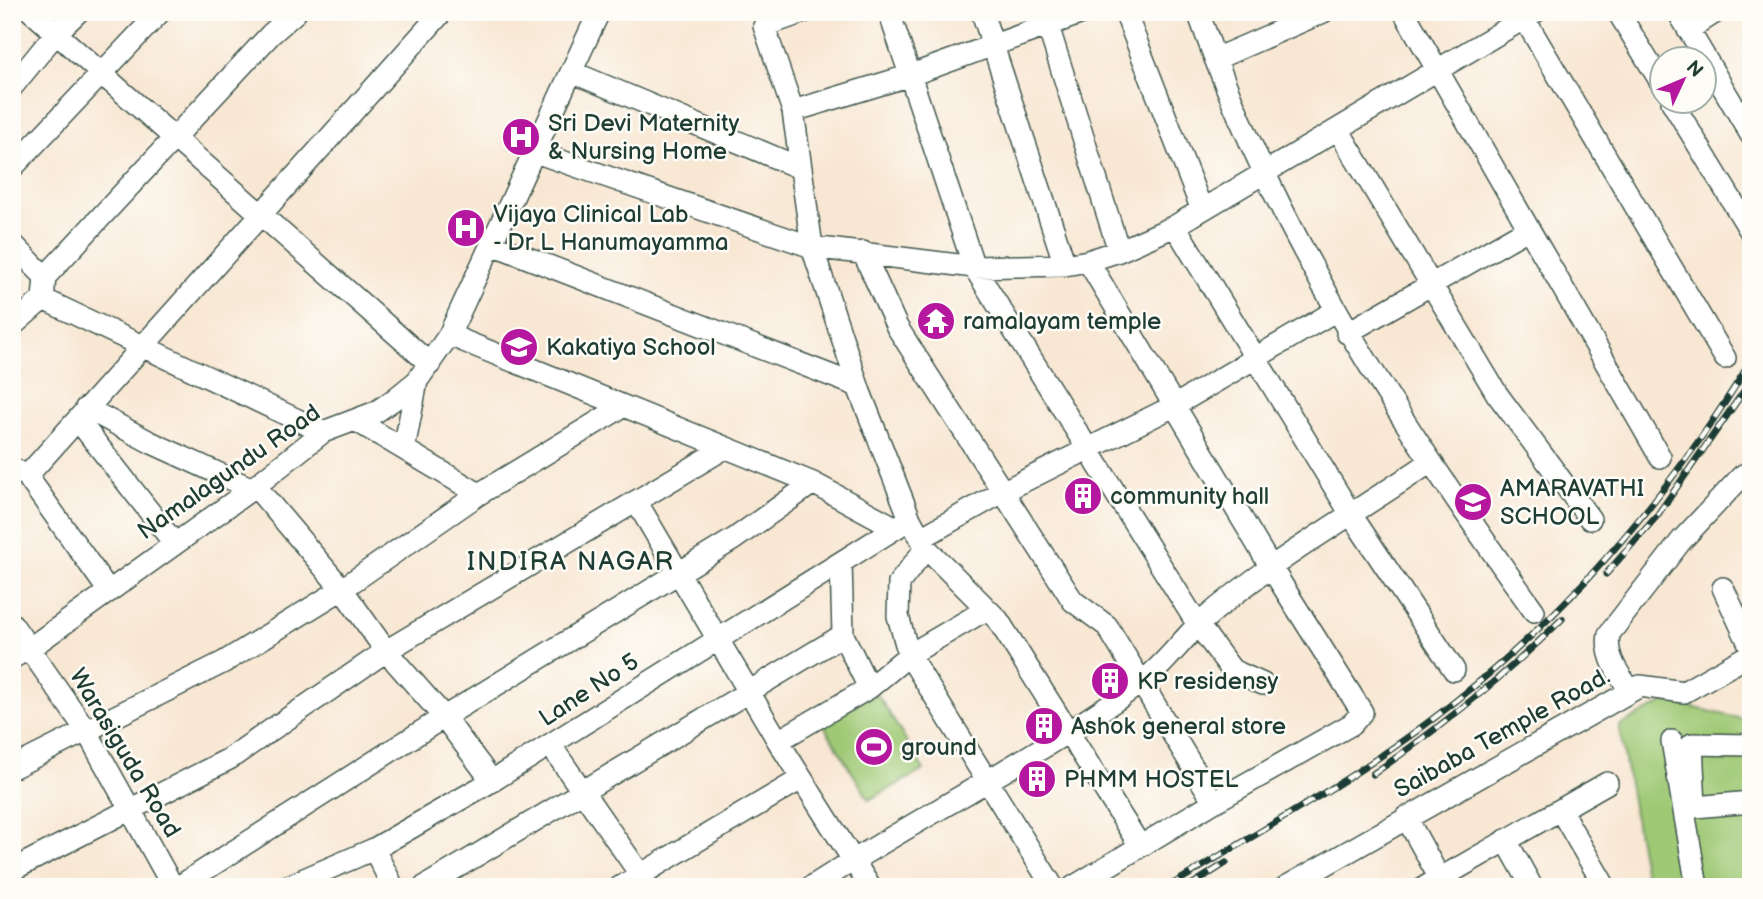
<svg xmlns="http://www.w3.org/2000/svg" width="1763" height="899" font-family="'Balsamiq Sans',sans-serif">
	<rect width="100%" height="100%" fill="#fdfcf7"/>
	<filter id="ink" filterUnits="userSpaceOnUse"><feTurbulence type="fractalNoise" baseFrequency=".0143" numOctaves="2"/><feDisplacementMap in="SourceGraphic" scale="14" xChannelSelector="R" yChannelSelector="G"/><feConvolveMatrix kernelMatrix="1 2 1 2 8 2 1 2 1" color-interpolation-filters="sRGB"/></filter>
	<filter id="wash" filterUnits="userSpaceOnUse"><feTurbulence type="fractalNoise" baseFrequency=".00686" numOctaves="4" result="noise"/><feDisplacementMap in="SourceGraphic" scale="28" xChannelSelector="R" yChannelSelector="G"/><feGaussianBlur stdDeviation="1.57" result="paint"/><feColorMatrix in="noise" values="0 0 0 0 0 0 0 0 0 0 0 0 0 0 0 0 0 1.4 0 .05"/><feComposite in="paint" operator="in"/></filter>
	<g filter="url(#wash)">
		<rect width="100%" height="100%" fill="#f8e7d3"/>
		<path fill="#9fc975" stroke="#5f8354" stroke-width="2" d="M876,692L924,770L869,800L823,724Z
			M1666,701L1751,721V887H1647L1619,726Z"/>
	</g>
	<g filter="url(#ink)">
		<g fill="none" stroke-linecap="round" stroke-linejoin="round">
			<defs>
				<path id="minor" d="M32,12L430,364
					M804,12L764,26L793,111L812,247L860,392L910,519L926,548L998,620L1140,846
					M889,12L974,267L1198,625L1232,670L1263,684
					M982,12L1065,265
					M1125,12L1202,210
					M1198,12C1276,235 1398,420 1534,611
					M1404,12L1660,457
					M1618,12L1662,84
					M1678,12L1751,135
					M1524,18L1725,358
					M1048,26L1119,251
					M1688,30L1716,12
					M1215,59L1323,12
					M572,72L800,168
					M12,87L56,33L78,12
					M1672,102L1751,232
					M793,111L911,75L1085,12
					M1339,131L1497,394L1590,519
					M535,152L812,247L974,267L1065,265L1088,261L1119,251L1175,226L1535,12
					M12,168L160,12
					M1175,226L1352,516L1454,670
					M12,243L45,277
					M492,244L858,386
					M863,252L897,327L1073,601L1107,626L1214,802L1073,887
					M1088,261L1272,569L1362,712L1352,724L1214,802
					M43,299L45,277L271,34L296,12
					M12,326L43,299L323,432
					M1347,333L1526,230
					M449,335L813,483L896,528
					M86,408L150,442L261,493L342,589L386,651L444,717L492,781
					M78,420L174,543
					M355,420L479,494
					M404,449L417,381
					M12,468L27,476L108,590
					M27,476L442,12
					M636,501L778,741L870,887
					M921,538L1004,491L1174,406L1335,311
					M926,548L899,583L898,616L909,655L987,609
					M841,562L843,635
					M1723,588L1751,648
					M12,624L86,730L173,887
					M12,658L30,648L253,488L323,432L376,412L396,398L417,381L449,335L599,12
					M1631,691C1618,674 1605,655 1609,634L1681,541L1742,476L1751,471
					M778,741L869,688L909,655L1053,887
					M1672,741L1697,887
					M1751,745L1692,744L1695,807L1751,802
					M551,746L649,887
					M12,768L224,662L342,589L479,494L622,407
					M1561,811L1605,887
					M1406,817L1440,879
					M1506,840L1532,887
					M374,849L393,887
					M12,870L229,759L386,651L725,448
					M178,887L444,717L734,539L813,483
					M286,887L374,849L492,781L910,519
					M424,887L843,635L869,688
					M620,887L801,779
					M811,887C919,817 1035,759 1139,684C1164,666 1178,644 1199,624C1268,562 1353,515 1429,463
					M1286,887L1640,686L1684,692L1751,654
					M1425,887L1607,783"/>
			</defs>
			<use href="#minor" stroke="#40564c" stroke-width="24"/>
			<use href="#minor" stroke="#fff" stroke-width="21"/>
			<defs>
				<path id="rail" d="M1606,574L1656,517L1751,381
					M1373,774C1441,727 1503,678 1562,619
					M1168,887C1266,827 1368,772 1457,700C1575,606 1673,489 1751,361
					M1188,887L1226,863"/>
			</defs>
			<use href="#rail" stroke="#1f3d34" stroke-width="7"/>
			<use href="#rail" stroke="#fdfcf7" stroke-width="4.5" stroke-dasharray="13" stroke-linecap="butt"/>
		</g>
	</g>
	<defs>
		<symbol id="hospital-disc" viewBox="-11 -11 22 22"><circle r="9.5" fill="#b5179e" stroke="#fdfcf7"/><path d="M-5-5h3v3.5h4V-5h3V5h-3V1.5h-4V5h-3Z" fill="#fff"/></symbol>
		<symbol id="temple-disc" viewBox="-11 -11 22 22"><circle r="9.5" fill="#b5179e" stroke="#fdfcf7"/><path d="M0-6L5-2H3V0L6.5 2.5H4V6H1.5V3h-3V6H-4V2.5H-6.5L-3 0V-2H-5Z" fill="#fff"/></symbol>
		<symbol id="school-disc" viewBox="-11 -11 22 22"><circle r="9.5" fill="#b5179e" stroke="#fdfcf7"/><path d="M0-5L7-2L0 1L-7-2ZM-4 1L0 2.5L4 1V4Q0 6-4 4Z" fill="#fff"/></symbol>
		<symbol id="building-disc" viewBox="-11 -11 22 22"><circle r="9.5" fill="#b5179e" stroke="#fdfcf7"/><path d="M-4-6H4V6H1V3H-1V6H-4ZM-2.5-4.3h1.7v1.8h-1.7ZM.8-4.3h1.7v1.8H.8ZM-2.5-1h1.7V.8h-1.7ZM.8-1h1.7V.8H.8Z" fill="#fff"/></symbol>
		<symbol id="university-disc" viewBox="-11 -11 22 22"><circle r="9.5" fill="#b5179e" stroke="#fdfcf7"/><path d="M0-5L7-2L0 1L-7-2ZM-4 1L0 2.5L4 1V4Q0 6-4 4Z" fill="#fff"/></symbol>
		<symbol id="stadium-disc" viewBox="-11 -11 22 22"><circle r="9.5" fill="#b5179e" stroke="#fdfcf7"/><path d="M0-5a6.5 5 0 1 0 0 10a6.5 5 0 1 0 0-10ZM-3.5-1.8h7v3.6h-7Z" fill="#fff"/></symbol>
	</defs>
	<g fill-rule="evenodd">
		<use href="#hospital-disc" x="499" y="115" width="44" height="44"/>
		<use href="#hospital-disc" x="444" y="206" width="44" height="44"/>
		<use href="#temple-disc" x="914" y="299" width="44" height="44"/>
		<use href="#school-disc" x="497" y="325" width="44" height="44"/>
		<use href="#building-disc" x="1061" y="474" width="44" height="44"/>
		<use href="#university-disc" x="1451" y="480" width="44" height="44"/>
		<use href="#building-disc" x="1088" y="659" width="44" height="44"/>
		<use href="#building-disc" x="1022" y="704" width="44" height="44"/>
		<use href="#stadium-disc" x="852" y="725" width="44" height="44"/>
		<use href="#building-disc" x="1015" y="757" width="44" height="44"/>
	</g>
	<g text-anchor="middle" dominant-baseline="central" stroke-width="5" stroke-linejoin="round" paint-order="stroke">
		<g font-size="24" fill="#1f3d34" stroke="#fdfcf7" text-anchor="start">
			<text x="548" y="123">Sri Devi Maternity<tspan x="548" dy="28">&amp; Nursing Home</tspan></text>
			<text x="493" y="214">Vijaya Clinical Lab<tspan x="493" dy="28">- Dr L Hanumayamma</tspan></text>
			<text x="963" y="321">ramalayam temple</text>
			<text x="546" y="347">Kakatiya School</text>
			<text x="1500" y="488">AMARAVATHI<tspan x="1500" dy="28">SCHOOL</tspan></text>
			<text x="1110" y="496">community hall</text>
			<text x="1137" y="681">KP residensy</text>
			<text x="1071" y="726">Ashok general store</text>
			<text x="901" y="747">ground</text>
			<text x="1064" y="779">PHMM HOSTEL</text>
		</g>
		<g font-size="24" fill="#1f3d34" stroke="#fdfcf7">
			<text transform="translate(229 472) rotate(-35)">Namalagundu Road</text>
			<text transform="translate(589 690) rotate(-33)">Lane No 5</text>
			<text transform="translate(1502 733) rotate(-29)">Saibaba Temple Road.</text>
			<text transform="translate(125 753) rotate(59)">Warasiguda Road</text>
		</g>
		<g font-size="26" letter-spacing="2" fill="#1f3d34" stroke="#fdfcf7">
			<text x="571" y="562">INDIRA NAGAR</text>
		</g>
	</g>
	<rect width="1763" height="899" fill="none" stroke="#fdfcf7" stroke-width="42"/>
	<g transform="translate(1683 80) rotate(46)"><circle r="33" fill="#fdfcf7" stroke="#a4b0a9" stroke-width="2"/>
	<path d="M0-5L12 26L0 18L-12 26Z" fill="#b5179e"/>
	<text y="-10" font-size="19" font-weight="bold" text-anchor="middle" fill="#1f3d34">N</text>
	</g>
</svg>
